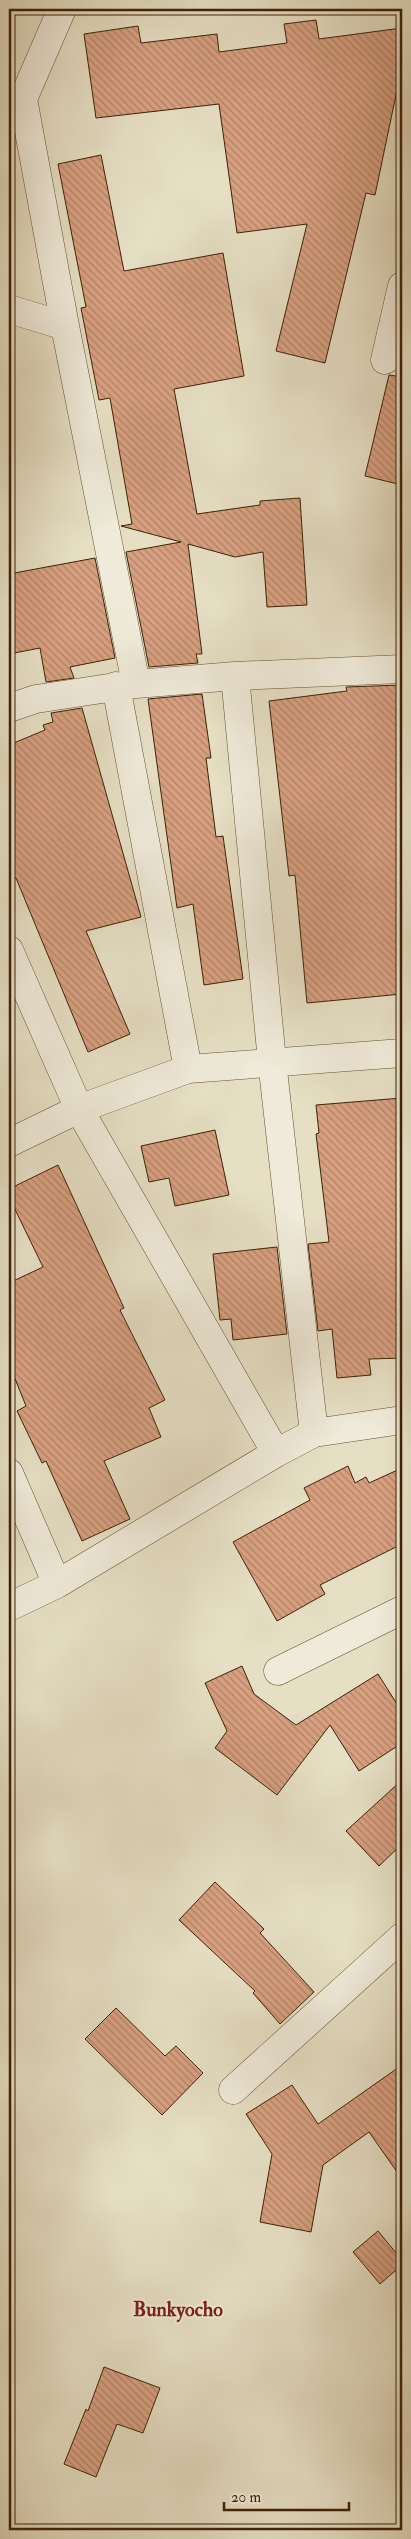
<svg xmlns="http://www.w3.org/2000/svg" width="411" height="2539" font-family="'IM FELL Double Pica',serif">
	<defs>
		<pattern id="building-back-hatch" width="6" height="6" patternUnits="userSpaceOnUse" patternTransform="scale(1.25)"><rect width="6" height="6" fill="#d8a081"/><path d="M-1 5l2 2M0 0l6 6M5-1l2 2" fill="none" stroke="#b08267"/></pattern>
	</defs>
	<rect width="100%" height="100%" fill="#e6dfc4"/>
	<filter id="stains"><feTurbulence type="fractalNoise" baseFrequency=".004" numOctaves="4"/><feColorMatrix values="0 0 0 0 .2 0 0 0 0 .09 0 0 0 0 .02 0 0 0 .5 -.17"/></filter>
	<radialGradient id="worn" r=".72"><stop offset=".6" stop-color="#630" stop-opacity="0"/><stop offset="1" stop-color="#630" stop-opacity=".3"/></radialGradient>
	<path fill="url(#building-back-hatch)" stroke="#3c2204" d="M316,20L319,39L402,28V90H397L375,195L366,193L325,363L276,351L307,224L237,233L219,104L96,118L84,34L138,26L141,43L217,34L219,52L287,43L284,24Z
		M101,155L124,271L223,253L244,376L174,389L197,514L260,505V501L300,498L307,605L267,607L263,552L235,557L188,544L202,654H196L198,663L149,667L126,552L181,542L121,526L132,524L110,398L99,400L81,308L86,307L58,164Z
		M389,375L402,377V485L365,476Z
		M95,558L115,658L70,667L74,678L46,682L40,648L9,654V574Z
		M402,685V994L307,1003L295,875L289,876L269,701L347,691L346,687Z
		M202,694L211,758H206L216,837L223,836L243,979L204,985L193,904L177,908L148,699Z
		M82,708L141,917L86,931L130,1034L88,1052L16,878L9,881V745L45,730L43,725L53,722L51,713Z
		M402,1098V1358L369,1359L371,1375L337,1378L332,1329L318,1331L308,1244L329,1242L316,1134L319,1133L316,1105Z
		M215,1130L229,1195L175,1206L169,1178L149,1182L141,1146Z
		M58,1165L124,1308L120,1310L165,1400L149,1408L161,1437L104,1461L130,1519L82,1541L46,1461L42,1463L17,1411L26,1406L9,1364V1283L43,1267L9,1197V1189Z
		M277,1247L287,1334L233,1340L231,1319L220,1320L213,1254Z
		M348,1466L355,1483L366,1477L369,1483L402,1468V1544L320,1585L325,1594L277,1621L233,1542L310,1500L304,1488Z
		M242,1666L254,1694L296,1725L378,1674L402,1712V1743L359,1771L330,1725L277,1795L215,1748L227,1731L205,1683Z
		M402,1780V1844L379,1866L346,1831Z
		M215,1882L264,1929L260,1933L314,1992L280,2024L253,1993L255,1991L179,1920Z
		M116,2008L165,2056L176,2046L203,2073L162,2115L85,2039Z
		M402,2065V2179L369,2132L323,2165L311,2232L260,2222L272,2154L246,2114L292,2085L318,2124Z
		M378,2231L402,2260V2265L380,2284L353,2252Z
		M104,2367L160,2388L143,2433L117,2424L96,2477L64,2464L86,2409L88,2411Z"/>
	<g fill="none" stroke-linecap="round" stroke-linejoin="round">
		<defs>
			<path id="minor" d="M62,9L23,99L65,326L136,684L235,676L272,1061L314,1433
				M9,309L65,326
				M385,360L402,286
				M235,676L402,669
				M116,686L188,1069
				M9,708L36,699L135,684
				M9,950L79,1109L276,1453L314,1433L402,1420
				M9,1473L57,1584L9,1607
				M57,1584L276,1453
				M278,1671L402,1610
				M233,2090L402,1937"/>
			<path id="tertiary" d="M9,1143L79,1109L188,1069L402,1053"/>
		</defs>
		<use href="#minor" stroke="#665134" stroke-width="29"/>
		<use href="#tertiary" stroke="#665134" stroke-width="29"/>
		<use href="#minor" stroke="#efead9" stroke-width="28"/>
		<use href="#tertiary" stroke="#efead9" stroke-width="28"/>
	</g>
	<g text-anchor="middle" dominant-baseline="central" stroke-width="4" stroke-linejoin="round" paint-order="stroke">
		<g font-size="20" font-weight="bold" fill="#7a1f14" stroke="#efead9">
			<text x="178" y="2309">Bunkyocho</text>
		</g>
	</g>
	<rect width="411" height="2539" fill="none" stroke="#e6dfc4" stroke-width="30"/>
	<rect x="10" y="10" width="391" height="2519" fill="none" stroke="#3c2204" stroke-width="2.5"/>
	<rect x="15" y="15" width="381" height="2509" fill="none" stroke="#3c2204"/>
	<path d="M224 2502v8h125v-8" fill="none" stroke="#3c2204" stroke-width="2.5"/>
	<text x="231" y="2502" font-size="15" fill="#3c2204" stroke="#efead9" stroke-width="4" paint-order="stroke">20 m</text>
	<rect width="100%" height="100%" filter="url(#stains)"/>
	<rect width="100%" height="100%" fill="url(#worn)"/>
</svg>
